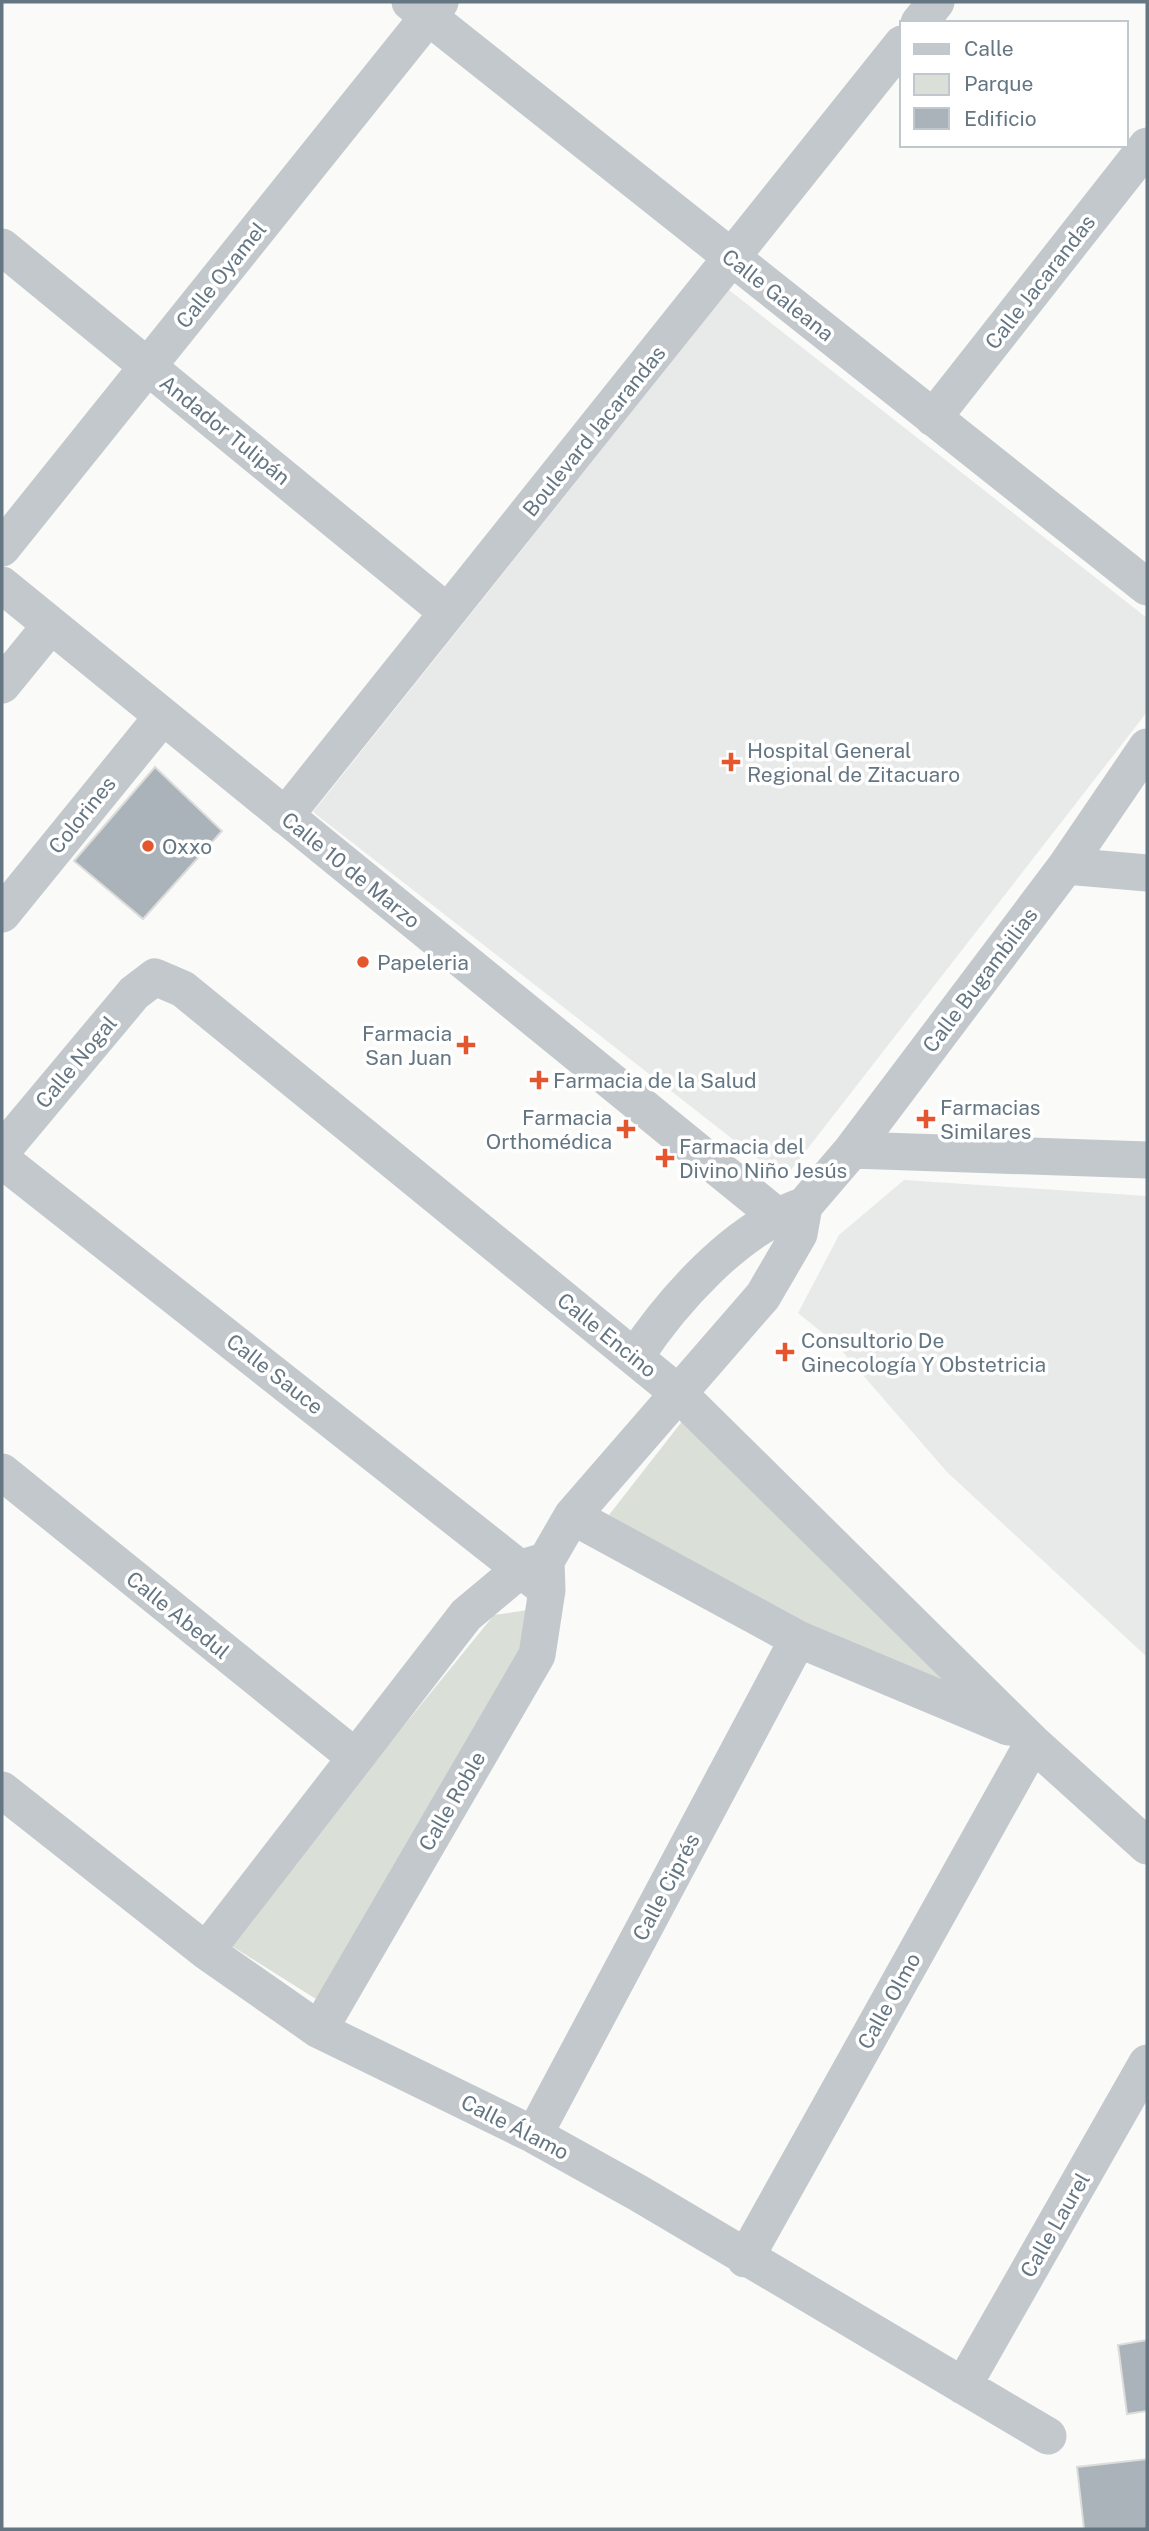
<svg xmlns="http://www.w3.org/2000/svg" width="1149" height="2531" font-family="'Public Sans',sans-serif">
	<rect width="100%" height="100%" fill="#fafaf8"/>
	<path fill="#e8e9e9" d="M729,290L1147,618V712L784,1179L313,812Z
		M904,1180L1147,1196V1657L947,1472L835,1343L798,1313L839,1235Z"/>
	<path fill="#dadfd7" d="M687,1415L991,1711L783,1625L609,1515Z
		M528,1610L525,1652L324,2004L227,1943L494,1615Z"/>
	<path fill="#aab3b9" stroke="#dcdcda" stroke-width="2" d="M155,767L222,831L143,919L74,861Z
		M1147,2340V2411L1127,2414L1118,2345Z
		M1147,2459V2529H1084L1077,2467Z"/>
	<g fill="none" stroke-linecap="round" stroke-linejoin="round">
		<path stroke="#c3c8cc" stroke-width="37" d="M410,2L1147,587
			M919,23L936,2
			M2,247L447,612
			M933,418L1147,146
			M2,548L440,2
			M2,585L799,1234
			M2,685L51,625
			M285,816L902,44
			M1066,866L1147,873
			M2,914L163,716
			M852,1150L1147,1160
			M2,1151L134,993L155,977L183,989L677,1392L1033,1743L1147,1846
			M2,1160L547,1590
			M635,1357C672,1301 735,1230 800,1207
			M2,1472L355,1757
			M572,1516L798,1639L1008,1727
			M2,1790L206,1951L319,2030L534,2135L640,2194L1048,2436
			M206,1951L466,1615L522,1568L545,1561
			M319,2030L537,1655L547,1590L546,1561L572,1516L763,1296L799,1234L804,1206L852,1150L1066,866L1147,747
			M534,2135L798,1639
			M745,2259L1033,1743
			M963,2386L1147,2063"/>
	</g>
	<g fill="#e4572e" stroke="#fff" stroke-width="2.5">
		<path d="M727.5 751.5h7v7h7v7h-7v7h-7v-7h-7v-7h7z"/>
		<circle cx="148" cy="846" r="7"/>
		<circle cx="363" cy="962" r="7"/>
		<path d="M462.5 1034.5h7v7h7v7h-7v7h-7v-7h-7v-7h7z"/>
		<path d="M535.5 1069.5h7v7h7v7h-7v7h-7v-7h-7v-7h7z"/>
		<path d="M922.5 1108.5h7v7h7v7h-7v7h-7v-7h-7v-7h7z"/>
		<path d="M622.5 1118.5h7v7h7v7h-7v7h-7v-7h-7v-7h7z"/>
		<path d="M661.5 1147.5h7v7h7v7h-7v7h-7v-7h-7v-7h7z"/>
		<path d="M781.5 1341.5h7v7h7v7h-7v7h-7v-7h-7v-7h7z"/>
	</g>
	<g text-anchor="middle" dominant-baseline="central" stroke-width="7" stroke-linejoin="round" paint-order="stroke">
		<g font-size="21" fill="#657683" stroke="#fff">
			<text transform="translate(221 275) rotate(-51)">Calle Oyamel</text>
			<text transform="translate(1040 282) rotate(-52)">Calle Jacarandas</text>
			<text transform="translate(778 295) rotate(38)">Calle Galeana</text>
			<text transform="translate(225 430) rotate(39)">Andador Tulipán</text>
			<text transform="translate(594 431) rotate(-51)">Boulevard Jacarandas</text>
			<text transform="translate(82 815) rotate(-51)">Colorines</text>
			<text transform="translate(351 870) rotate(39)">Calle 10 de Marzo</text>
			<text transform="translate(980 980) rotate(-53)">Calle Bugambilias</text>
			<text transform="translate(76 1062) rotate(-50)">Calle Nogal</text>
			<text transform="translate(607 1335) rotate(39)">Calle Encino</text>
			<text transform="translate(275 1374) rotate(38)">Calle Sauce</text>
			<text transform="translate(178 1615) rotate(39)">Calle Abedul</text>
			<text transform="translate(452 1801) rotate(-60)">Calle Roble</text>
			<text transform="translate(666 1887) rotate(-62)">Calle Ciprés</text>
			<text transform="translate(889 2001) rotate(-61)">Calle Olmo</text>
			<text transform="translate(515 2127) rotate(27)">Calle Álamo</text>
			<text transform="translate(1055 2225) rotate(-60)">Calle Laurel</text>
		</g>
		<g font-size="21" fill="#657683" stroke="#fff" text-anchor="start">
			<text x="747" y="750">Hospital General<tspan x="747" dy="24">Regional de Zitacuaro</tspan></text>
			<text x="162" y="846">Oxxo</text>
			<text x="377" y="962">Papeleria</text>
			<text x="452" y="1033" text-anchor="end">Farmacia<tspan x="452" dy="24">San Juan</tspan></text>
			<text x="553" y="1080">Farmacia de la Salud</text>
			<text x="940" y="1107">Farmacias<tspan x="940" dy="24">Similares</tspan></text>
			<text x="612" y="1117" text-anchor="end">Farmacia<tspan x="612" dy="24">Orthomédica</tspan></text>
			<text x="679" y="1146">Farmacia del<tspan x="679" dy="24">Divino Niño Jesús</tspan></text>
			<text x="801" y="1340">Consultorio De<tspan x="801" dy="24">Ginecología Y Obstetricia</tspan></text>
		</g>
	</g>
	<rect width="1149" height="2531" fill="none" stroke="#657683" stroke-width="7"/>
	<rect x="900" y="21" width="228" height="126" fill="#ffffff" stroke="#c1c8cd" stroke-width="2"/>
	<rect x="914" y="44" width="35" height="10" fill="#c3c8cc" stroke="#c1c8cd" stroke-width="2"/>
	<text x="964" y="56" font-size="21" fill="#657683">Calle</text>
	<rect x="914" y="74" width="35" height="21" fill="#dadfd7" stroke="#c1c8cd" stroke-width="2"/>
	<text x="964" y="91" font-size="21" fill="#657683">Parque</text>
	<rect x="914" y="108" width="35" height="21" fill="#aab3b9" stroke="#c1c8cd" stroke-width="2"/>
	<text x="964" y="126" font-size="21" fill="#657683">Edificio</text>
</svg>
